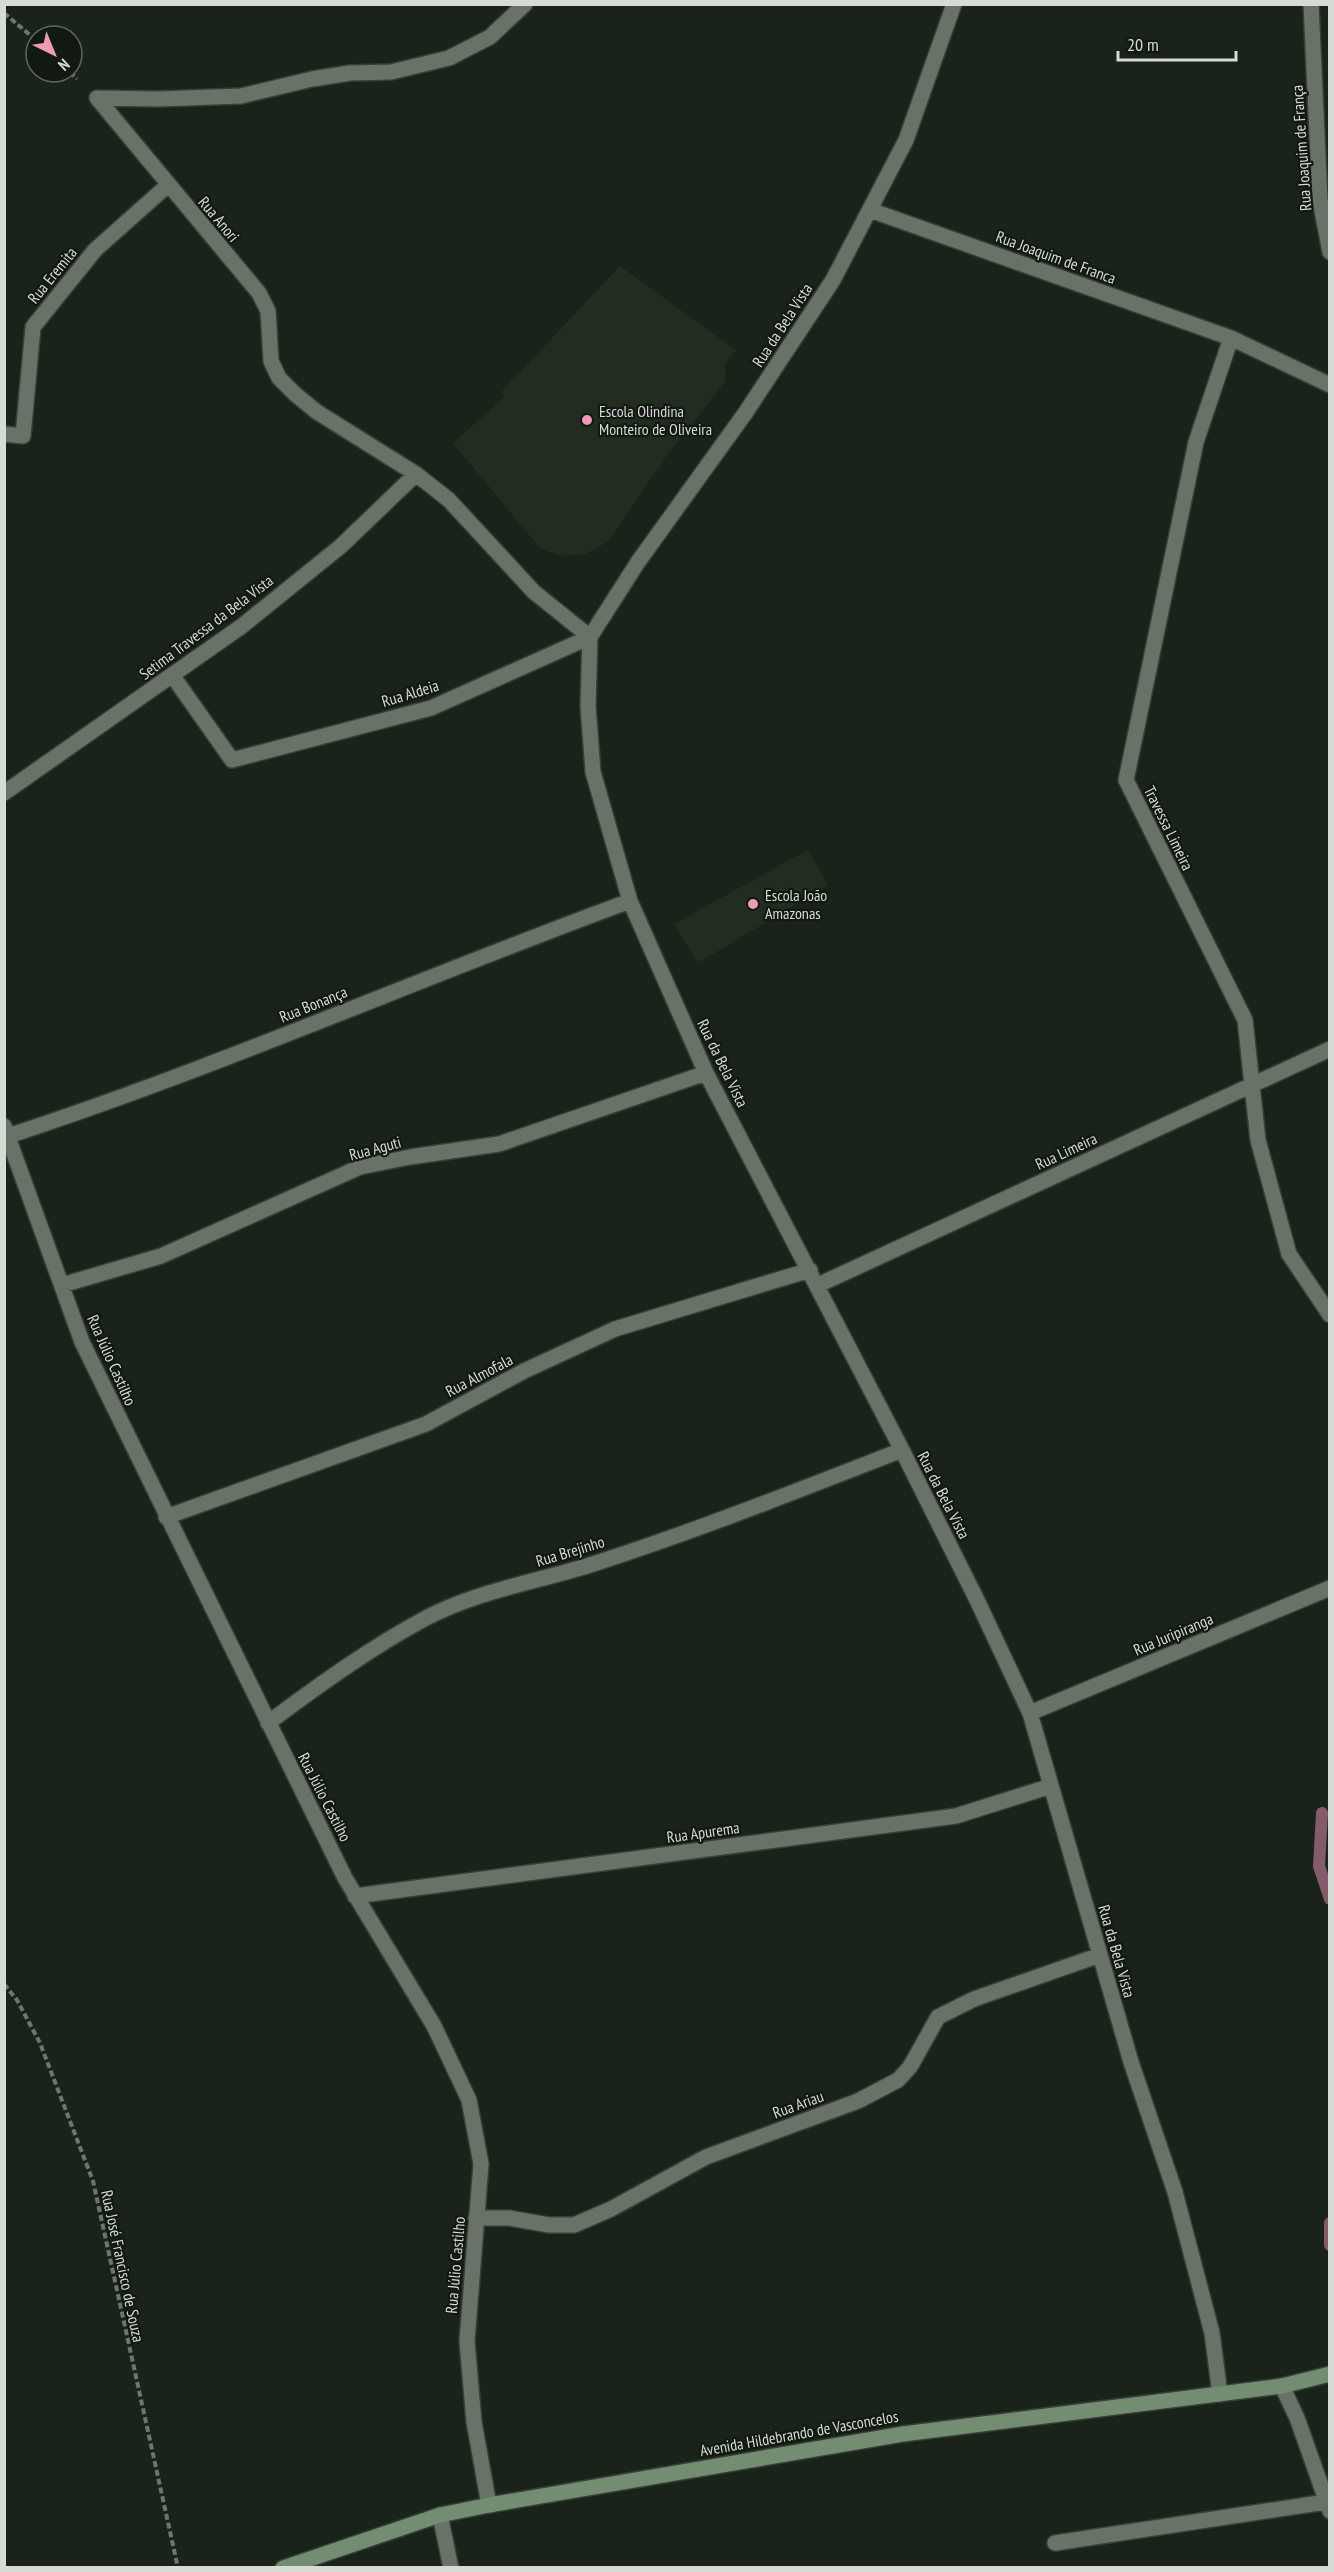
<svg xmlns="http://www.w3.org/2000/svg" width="1334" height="2572" font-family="'PT Sans Narrow',sans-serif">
	<rect width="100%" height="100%" fill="#1a231a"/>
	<path fill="#202d1f" d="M620,266L736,350L725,364L726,381L667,455L609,541L586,554L560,556L540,548L453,443L504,397L501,392Z
		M808,850L828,885L698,963L674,924Z"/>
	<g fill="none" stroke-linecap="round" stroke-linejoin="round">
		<path stroke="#855b6a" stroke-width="12" d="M1322,1813L1319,1866L1330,1899
			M1330,2223V2245"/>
		<defs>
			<path id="street" d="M954,4L906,140L833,280L746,412L638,562L590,637L588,706L593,772L630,901L706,1073L902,1450L977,1600L1030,1713L1131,2062L1175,2192L1212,2333L1220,2394
				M1311,4L1320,200L1330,252
				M97,98L259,293L268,311L271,361L279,378L295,394L317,412L416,474L449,500L534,592L590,637
				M97,98L158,99L241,96L312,79L350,73L391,72L449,58L490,37L525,4
				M870,210L1231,338L1330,385
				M1231,338L1196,442L1126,780L1245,1020L1258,1140L1289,1254L1330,1315
				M4,434L23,436L33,327L95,250L168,185
				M172,675L232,760L431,708L590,637
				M4,793L242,626L341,546L416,474
				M4,1126L82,1342L345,1878L434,2026L469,2100L481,2164L467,2341L474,2422L489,2505
				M8,1136C219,1067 422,977 630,901
				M62,1285L161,1256L360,1167L410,1157L499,1144L706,1073
				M818,1285L1330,1049
				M166,1517L426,1424L524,1371L615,1329L810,1270
				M1030,1713L1330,1588
				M268,1723C319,1685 370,1648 426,1618C477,1591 536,1582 590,1565C696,1531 799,1490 902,1450
				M355,1896L956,1816L1051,1786
				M476,2218H509L549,2225H574L611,2209L706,2157L858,2101L898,2080L910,2067L938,2017L974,1999L1100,1955
				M1282,2386L1297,2418L1330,2511
				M440,2515L451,2568
				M1055,2543L1326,2502"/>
			<path id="secondary" d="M283,2568L440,2515L489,2505L903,2434L1282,2386L1330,2374"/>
		</defs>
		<use href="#street" stroke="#373e37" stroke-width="18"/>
		<use href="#secondary" stroke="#373e37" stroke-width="18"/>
		<path stroke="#6e756d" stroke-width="4" stroke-dasharray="6 3" stroke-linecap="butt" d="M4,13L36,40
			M70,72L77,79
			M4,1984L17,2000L40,2043L93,2181L178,2568"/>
		<use href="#street" stroke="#687267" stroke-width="15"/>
		<use href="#secondary" stroke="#728d71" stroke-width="15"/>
	</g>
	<g fill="#ef9ab8" stroke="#111911" stroke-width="2">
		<circle cx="587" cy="420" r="6"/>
		<circle cx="753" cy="904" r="6"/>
	</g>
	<g text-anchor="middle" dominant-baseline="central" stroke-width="4.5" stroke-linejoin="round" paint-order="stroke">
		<g font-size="16" fill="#d6dbd5" stroke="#111911">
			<text transform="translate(1301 148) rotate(-94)">Rua Joaquim de França</text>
			<text transform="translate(219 219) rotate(50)">Rua Anori</text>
			<text transform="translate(1056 257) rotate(20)">Rua Joaquim de Franca</text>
			<text transform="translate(52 275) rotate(-51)">Rua Eremita</text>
			<text transform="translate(782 325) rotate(-57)">Rua da Bela Vista</text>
			<text transform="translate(206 627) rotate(-37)">Setima Travessa da Bela Vista</text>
			<text transform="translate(410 693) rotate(-17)">Rua Aldeia</text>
			<text transform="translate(1169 828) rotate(64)">Travessa Limeira</text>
			<text transform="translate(313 1004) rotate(-22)">Rua Bonança</text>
			<text transform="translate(723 1063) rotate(64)">Rua da Bela Vista</text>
			<text transform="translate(375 1148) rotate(-15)">Rua Aguti</text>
			<text transform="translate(1066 1151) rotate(-25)">Rua Limeira</text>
			<text transform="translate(112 1360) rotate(66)">Rua Júlio Castilho</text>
			<text transform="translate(479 1375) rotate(-28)">Rua Almofala</text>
			<text transform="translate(944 1495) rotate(63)">Rua da Bela Vista</text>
			<text transform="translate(570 1551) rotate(-17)">Rua Brejinho</text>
			<text transform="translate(1173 1634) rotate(-23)">Rua Juripiranga</text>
			<text transform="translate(325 1797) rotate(63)">Rua Júlio Castilho</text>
			<text transform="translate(703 1832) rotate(-8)">Rua Apurema</text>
			<text transform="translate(1117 1951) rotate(74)">Rua da Bela Vista</text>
			<text transform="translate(798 2104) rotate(-20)">Rua Ariau</text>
			<text transform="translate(455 2265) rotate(-85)">Rua Júlio Castilho</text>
			<text transform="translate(123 2266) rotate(78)">Rua José Francisco de Souza</text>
			<text transform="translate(799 2433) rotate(-10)">Avenida Hildebrando de Vasconcelos</text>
		</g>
		<g font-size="16" fill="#d6dbd5" stroke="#111911" text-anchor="start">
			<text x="599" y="411">Escola Olindina<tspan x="599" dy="18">Monteiro de Oliveira</tspan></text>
			<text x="765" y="895">Escola João<tspan x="765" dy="18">Amazonas</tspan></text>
		</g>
	</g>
	<rect width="1334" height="2572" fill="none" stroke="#d6dbd5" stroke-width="12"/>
	<g transform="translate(54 54) rotate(137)"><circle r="28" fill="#111911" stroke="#60675f" stroke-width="1.5"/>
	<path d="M0-4.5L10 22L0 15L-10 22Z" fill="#ef9ab8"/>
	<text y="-9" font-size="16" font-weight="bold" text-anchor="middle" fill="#d6dbd5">N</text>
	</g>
	<path d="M1118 51v9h118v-9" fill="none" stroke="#d6dbd5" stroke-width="3"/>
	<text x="1127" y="51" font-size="18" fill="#d6dbd5" stroke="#111911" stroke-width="4.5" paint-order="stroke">20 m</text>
</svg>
